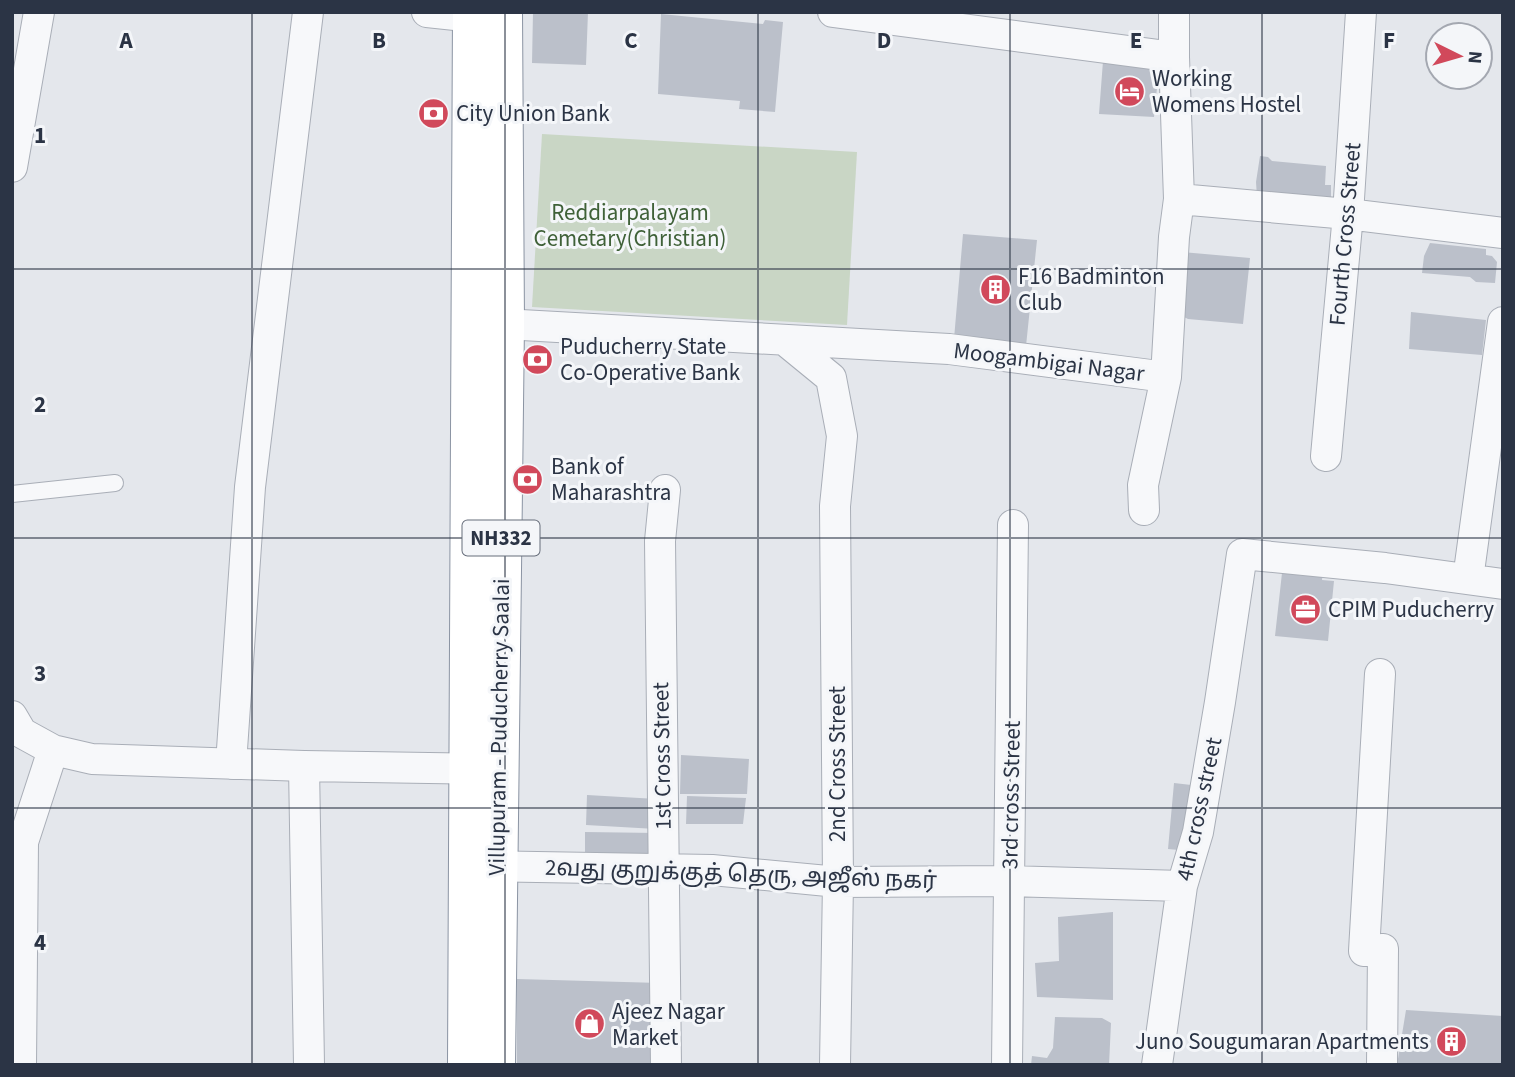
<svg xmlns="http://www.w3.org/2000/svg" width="1515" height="1077" font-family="'Source Sans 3','Noto Sans Tamil',sans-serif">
	<rect width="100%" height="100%" fill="#e4e7ec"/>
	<path fill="#c9d6c5" d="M542,134L857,152L847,325L532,307Z"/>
	<path fill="#bbc0ca" d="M533,12H588L586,65L532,63Z
		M661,14L763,24L765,20L783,22L775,112L739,109L740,101L658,94Z
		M1103,61L1159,68L1154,117L1099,114Z
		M1260,156L1268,157L1272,161L1326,166L1325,185H1331V201L1257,197L1256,182Z
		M963,234L1037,240L1026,346L954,339Z
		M1430,243L1486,249V255L1492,256L1497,262L1495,283L1476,282L1470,277L1422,273L1424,256Z
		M1182,252L1250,258L1243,324L1188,319L1178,314Z
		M1411,312L1486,320L1482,355L1409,349Z
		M1283,564L1299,566L1298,575L1308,576L1312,570L1323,571L1322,580L1334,581L1328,641L1275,636Z
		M681,755L749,759L747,794H680Z
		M1174,783L1200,786L1189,851L1168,849Z
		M587,795L657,799L656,829L586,825Z
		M687,796L746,798L743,824H686Z
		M585,832L657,833V866L585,864Z
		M1113,912V1000L1037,997L1035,963L1059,961L1058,917Z
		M517,979L660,983V1065H517Z
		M1406,1010L1503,1016V1065H1397Z
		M1055,1017L1102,1018L1111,1023L1109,1065H1031L1032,1056L1047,1058L1053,1048Z"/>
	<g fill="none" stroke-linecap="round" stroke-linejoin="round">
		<defs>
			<path id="lane" d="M12,494L115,483"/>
			<path id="street" d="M427,12L493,19
				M833,12L1174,57L1179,199L1174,237L1166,377L1143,485L1144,510
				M1174,57V12
				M12,167L39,12
				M1179,199L1348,214L1503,233
				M486,323L949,349L1166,377
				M787,342L831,378L842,436L835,506L838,882L835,1065
				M1326,456L1348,214L1361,12
				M665,490L660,541L666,1065
				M1468,579L1503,322
				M1380,674L1364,951L1383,949L1382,1065
				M12,716L22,733L53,750L92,759L304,766L491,769
				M231,764L250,487L308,12
				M304,766L309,1065
				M476,866L712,870L838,882L1010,881L1182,886
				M21,1065L23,842L53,750
				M1007,1065L1013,525
				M1157,1065L1182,886L1198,832L1220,702L1242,554L1385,568L1503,584"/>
			<path id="highway" d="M467,1065L472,12
				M496,1065L505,323L503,12"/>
		</defs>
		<use href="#lane" stroke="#a9aeb7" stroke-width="18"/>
		<use href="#street" stroke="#a9aeb7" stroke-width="32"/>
		<use href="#highway" stroke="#8b94a3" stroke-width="40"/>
		<use href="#lane" stroke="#f7f8fa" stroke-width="16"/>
		<use href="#street" stroke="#f7f8fa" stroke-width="30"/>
		<use href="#highway" stroke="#fff" stroke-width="38"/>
	</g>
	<path fill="none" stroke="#2b3445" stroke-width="2" stroke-opacity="0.55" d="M252,12V1065M505,12V1065M758,12V1065M1010,12V1065M1262,12V1065M12,269H1503M12,538H1503M12,808H1503"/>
	<defs>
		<symbol id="hotel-disc" viewBox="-11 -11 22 22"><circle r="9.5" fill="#d1495b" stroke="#f4f6f9"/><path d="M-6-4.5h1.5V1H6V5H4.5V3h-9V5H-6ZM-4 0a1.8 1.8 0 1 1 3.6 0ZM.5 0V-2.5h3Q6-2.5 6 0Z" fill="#fff"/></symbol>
		<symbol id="bank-disc" viewBox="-11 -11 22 22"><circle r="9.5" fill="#d1495b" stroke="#f4f6f9"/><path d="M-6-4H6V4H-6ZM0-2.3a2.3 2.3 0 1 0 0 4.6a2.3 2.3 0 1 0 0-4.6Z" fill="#fff"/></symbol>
		<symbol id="building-disc" viewBox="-11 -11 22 22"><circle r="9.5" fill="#d1495b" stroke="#f4f6f9"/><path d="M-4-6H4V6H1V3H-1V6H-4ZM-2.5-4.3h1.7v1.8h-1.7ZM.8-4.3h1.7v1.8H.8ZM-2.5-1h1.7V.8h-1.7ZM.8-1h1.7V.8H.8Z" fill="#fff"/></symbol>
		<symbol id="office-disc" viewBox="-11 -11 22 22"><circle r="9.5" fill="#d1495b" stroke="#f4f6f9"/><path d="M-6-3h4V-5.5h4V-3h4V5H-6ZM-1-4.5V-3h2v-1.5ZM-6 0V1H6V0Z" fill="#fff"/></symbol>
		<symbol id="shop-disc" viewBox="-11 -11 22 22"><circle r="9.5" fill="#d1495b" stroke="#f4f6f9"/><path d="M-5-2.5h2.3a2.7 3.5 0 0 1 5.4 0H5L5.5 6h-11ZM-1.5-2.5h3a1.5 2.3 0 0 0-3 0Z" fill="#fff"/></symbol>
	</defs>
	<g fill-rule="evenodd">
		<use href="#hotel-disc" x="1112" y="74" width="35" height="35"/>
		<use href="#bank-disc" x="416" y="96" width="35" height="35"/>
		<use href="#building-disc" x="978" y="272" width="35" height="35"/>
		<use href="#bank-disc" x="520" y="342" width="35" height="35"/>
		<use href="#bank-disc" x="510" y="462" width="35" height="35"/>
		<use href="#office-disc" x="1288" y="592" width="35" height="35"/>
		<use href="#shop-disc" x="572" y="1006" width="35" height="35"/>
		<use href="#building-disc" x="1434" y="1024" width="35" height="35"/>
	</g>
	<g text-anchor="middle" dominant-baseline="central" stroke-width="6" stroke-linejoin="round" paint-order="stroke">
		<rect fill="#f4f6f9" stroke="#676e7b" stroke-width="2" x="462.5" y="520.5" width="77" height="35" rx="5"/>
		<g font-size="21" font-weight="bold" fill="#2b3445">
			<text x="501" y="538">NH332</text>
		</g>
		<g font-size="23" fill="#2b3445" stroke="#f4f6f9" text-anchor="start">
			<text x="1152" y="78">Working<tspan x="1152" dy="26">Womens Hostel</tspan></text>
			<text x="456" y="113">City Union Bank</text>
			<text x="1018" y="276">F16 Badminton<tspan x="1018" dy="26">Club</tspan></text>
			<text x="560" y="346">Puducherry State<tspan x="560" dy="26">Co-Operative Bank</tspan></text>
			<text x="551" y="466">Bank of<tspan x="551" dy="26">Maharashtra</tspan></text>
			<text x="1328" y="609">CPIM Puducherry</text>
			<text x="612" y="1011">Ajeez Nagar<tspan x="612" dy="26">Market</tspan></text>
			<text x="1429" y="1041" text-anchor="end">Juno Sougumaran Apartments</text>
		</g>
		<g font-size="23" fill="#3f6138" stroke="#f4f6f9">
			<text x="630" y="212">Reddiarpalayam<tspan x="630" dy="26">Cemetary(Christian)</tspan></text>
		</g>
		<g font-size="23" fill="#2b3445" stroke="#f4f6f9">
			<text transform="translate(1345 234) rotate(-85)">Fourth Cross Street</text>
			<text transform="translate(1049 362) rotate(7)">Moogambigai Nagar</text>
			<text transform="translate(499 727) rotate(-89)">Villupuram - Puducherry Saalai</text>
			<text transform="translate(662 756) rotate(-91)">1st Cross Street</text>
			<text transform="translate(837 764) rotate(-90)">2nd Cross Street</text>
			<text transform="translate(1011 795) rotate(-89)">3rd cross Street</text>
			<text transform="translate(1199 809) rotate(-78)">4th cross street</text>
			<text transform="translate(741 874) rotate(2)">2வது குறுக்குத் தெரு, அஜீஸ் நகர்</text>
		</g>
	</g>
	<g font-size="23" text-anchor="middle" font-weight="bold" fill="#2b3445" stroke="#f4f6f9" stroke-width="6" stroke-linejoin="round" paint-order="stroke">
		<text x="126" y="48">A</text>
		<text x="379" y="48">B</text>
		<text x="631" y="48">C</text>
		<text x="884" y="48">D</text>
		<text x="1136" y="48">E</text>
		<text x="1389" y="48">F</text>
		<text x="40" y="143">1</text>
		<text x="40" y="412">2</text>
		<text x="40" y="681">3</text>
		<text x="40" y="950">4</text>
	</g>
	<rect width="1515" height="1077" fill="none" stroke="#2b3445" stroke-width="28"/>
	<g transform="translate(1459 56) rotate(95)"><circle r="33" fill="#f4f6f9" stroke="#a4a8b1" stroke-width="2"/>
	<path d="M0-5L12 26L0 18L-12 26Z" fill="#d1495b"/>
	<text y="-10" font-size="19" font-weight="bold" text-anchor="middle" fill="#2b3445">N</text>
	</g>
</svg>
